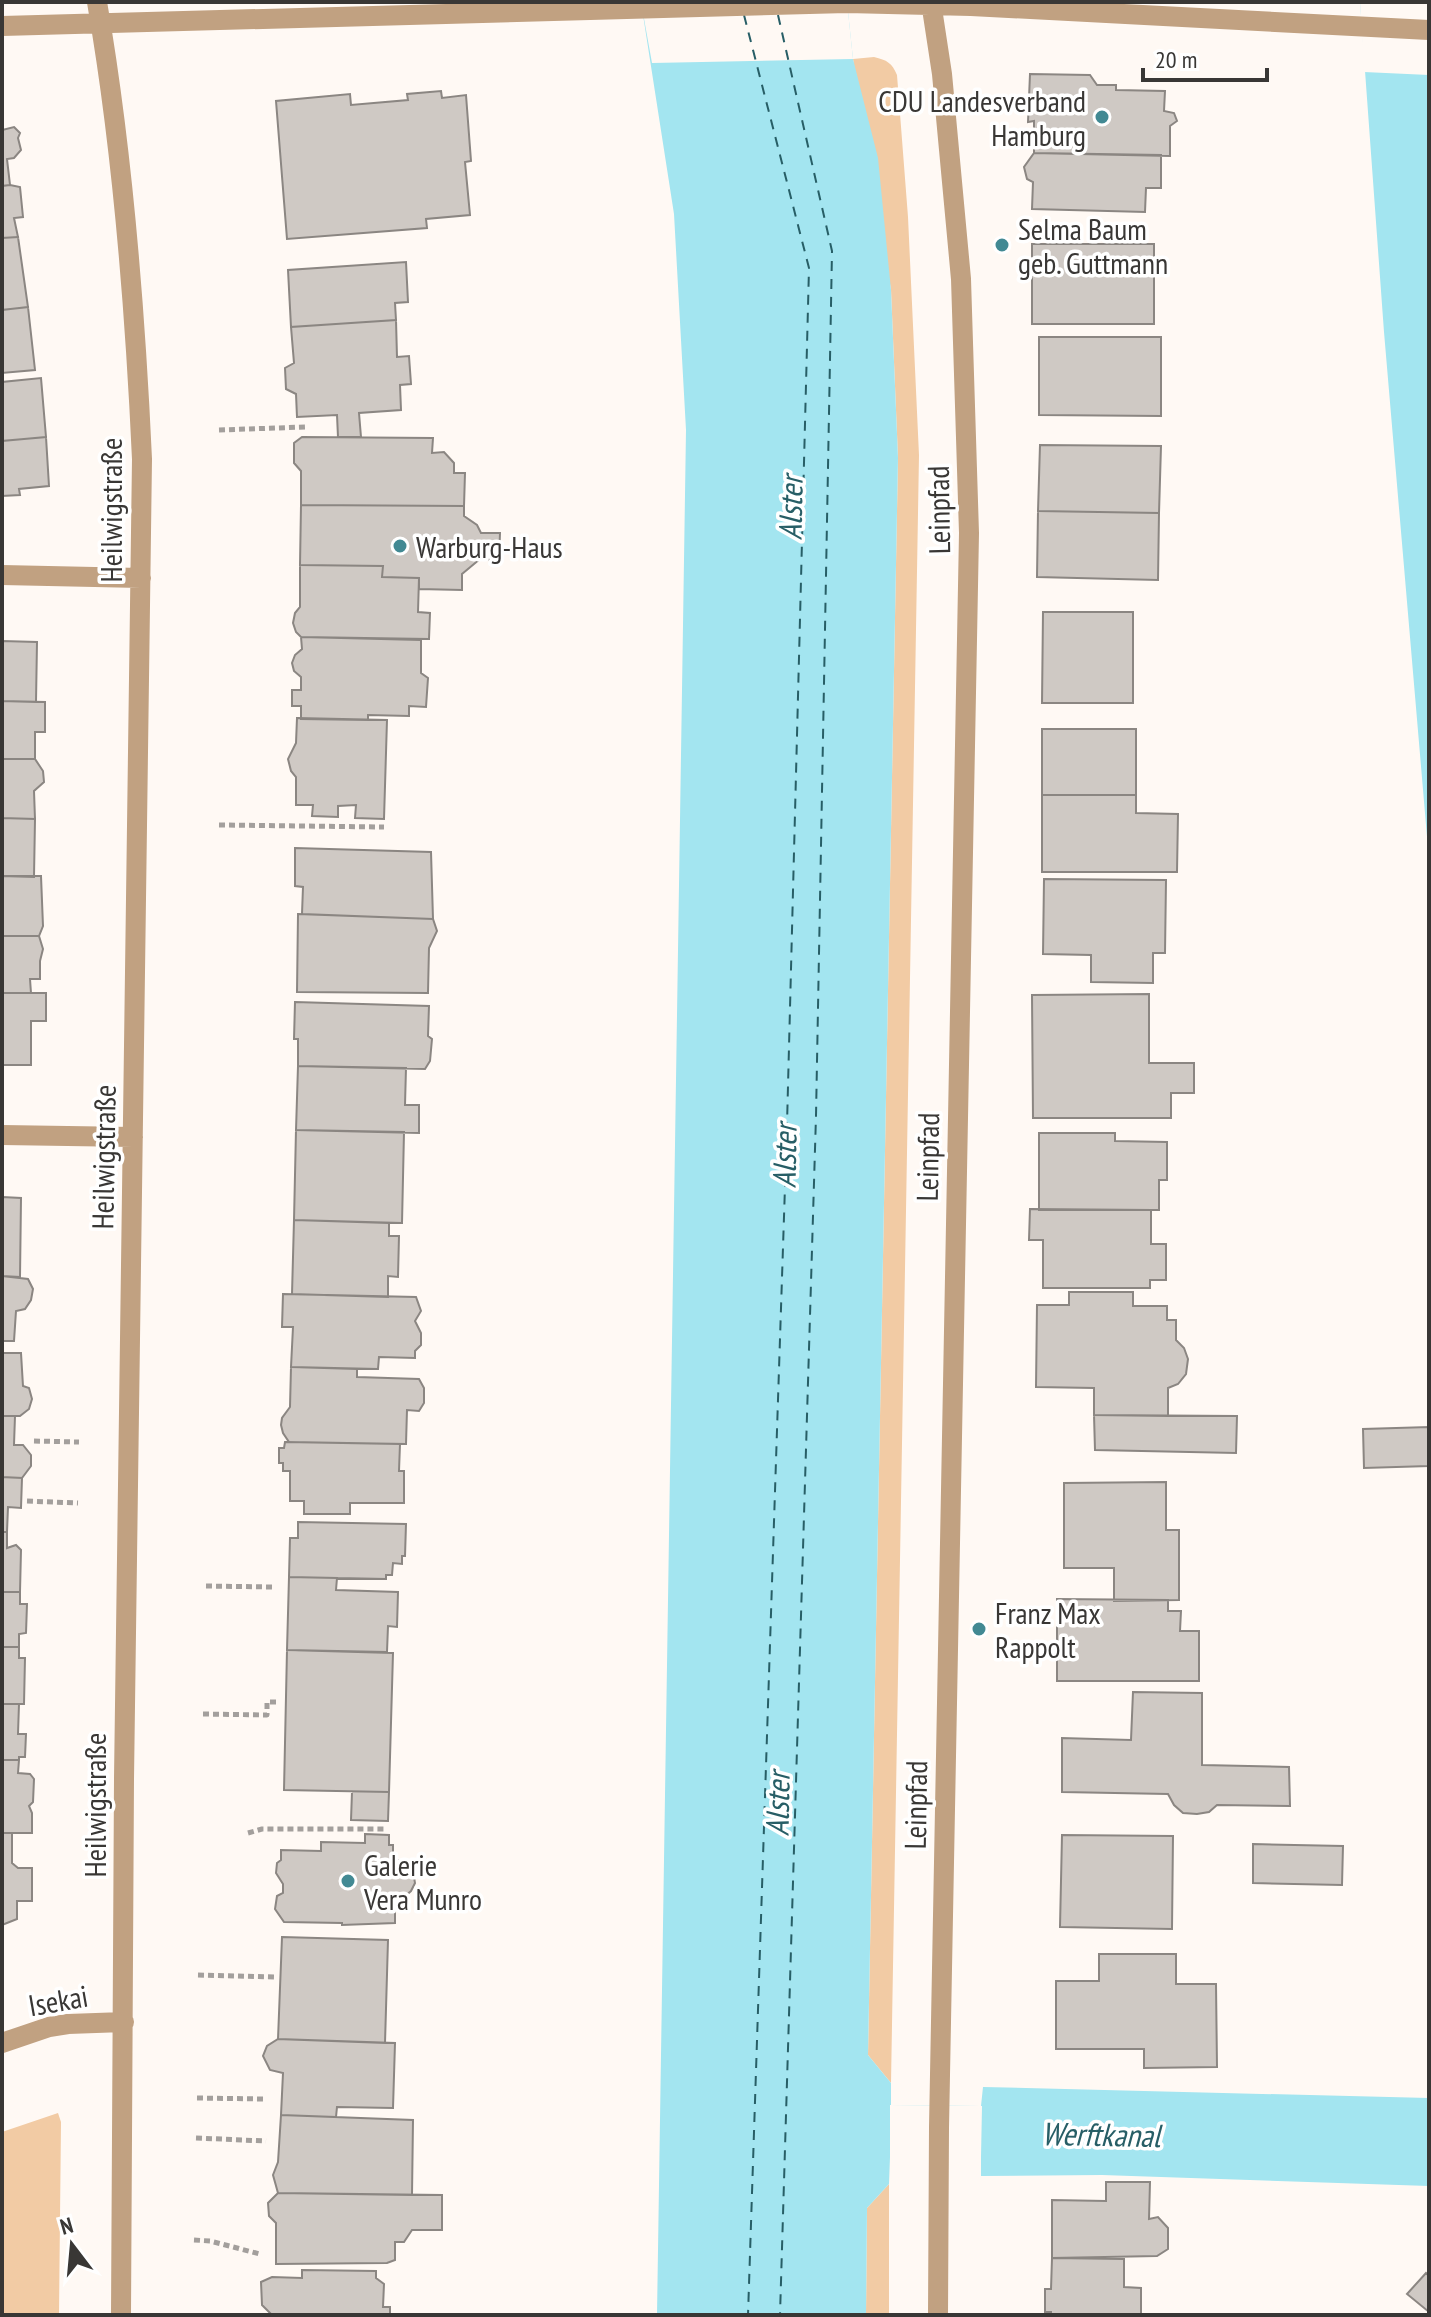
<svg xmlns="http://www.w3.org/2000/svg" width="1431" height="2317" font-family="'PT Sans Narrow',sans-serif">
	<rect width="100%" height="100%" fill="#fff9f4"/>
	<path fill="#f2cba4" d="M874,57C887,60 892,63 897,75L908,217L919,455L891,2083L868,2055L898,458L891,290L853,59Z
		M58,2113L61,2122L59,2315H2V2132Z
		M889,2184V2315H866L867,2208Z"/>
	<path fill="#a3e5f0" d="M641,2H847L853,59L878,158L891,290L898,458L868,2055L891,2083V2105L981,2106L983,2087L1429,2098V2186L1102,2175L981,2176V2157H890L889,2184L867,2208L866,2315H657L686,430L674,214Z
		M1360,2H1429V860L1384,332Z"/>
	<path fill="#fff9f4" d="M641,2H847L853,59L652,63Z
		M1360,2H1429V75L1364,72Z
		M890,2105L982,2106L981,2157H890Z"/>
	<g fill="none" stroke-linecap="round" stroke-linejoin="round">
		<path stroke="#275e66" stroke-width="2" stroke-dasharray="10 8" stroke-linecap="butt" d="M744,15L809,268L787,1125L748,2315
			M778,15L832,251L816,1116L780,2315"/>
	</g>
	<path fill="#cfc9c4" stroke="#8b8682" stroke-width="2" d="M1030,74L1090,75L1097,85H1116V90L1165,91L1164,111L1174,113L1177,121L1170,126V156L1034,153V121L1028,122Z
		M441,91L442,98L466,95L471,161L465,162L470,215L426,219L427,228L287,239L276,101L350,94L351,105L408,100L407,94Z
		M14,127L20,133L18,138L21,150L14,158L7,159L10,185L2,186V130Z
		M1034,153L1161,155V188H1146L1145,212L1032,209L1033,182L1027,179L1024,167Z
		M10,185L20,187L23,217L14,218L18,237L2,238V186Z
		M18,237L28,307L2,310V238Z
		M1032,244H1154V324H1032Z
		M406,262L408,302L395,303L396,320L291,327L288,270Z
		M28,307L35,370L2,373V310Z
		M396,320L397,357L409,356L411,384L400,385L401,410L359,413L361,437H338L337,415L297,417L296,394L286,389L285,368L294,363L291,327Z
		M1039,337H1161V416L1039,415Z
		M41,378L46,437L2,441V382Z
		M46,437L49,486L19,489L20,495L2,496V441Z
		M302,437L433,438L432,453L444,452L454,463V473H465L464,506L301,505V471L294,463V443Z
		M1040,445L1161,446L1159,513L1038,511Z
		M301,505L464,506V516L477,525L481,533H500L499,560L480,559L462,574V590L419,589V578L382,577L383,566L300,565Z
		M1038,511L1159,513L1158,580L1037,577Z
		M300,565L383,566L382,577L419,578L418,612L430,613L429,639L301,637L296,632L293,623L295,613L300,607Z
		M1043,612H1133V703H1042Z
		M301,637L421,640V673L428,678L426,707L409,706V716L368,715V720L301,719V706H292V690H301V677L294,671L292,663L295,655L302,649Z
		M2,641L37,642L36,702L2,701Z
		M2,701L45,702V732H35V759H2Z
		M297,718L387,720L384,819L355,818L356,805L338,806V817L312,816L313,805H296V777L291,771L288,759L296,743Z
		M1042,729H1136V795H1042Z
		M2,759H35L43,771L44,782L34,791L35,819L2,818Z
		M1042,795H1136V813L1178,814L1177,872H1042Z
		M2,818L35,819L34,877L2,876Z
		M295,848L431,852L433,919L302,914L303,887L295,886Z
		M2,876H41L43,926L39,936H2Z
		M1044,879L1166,880L1165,953H1153V983L1091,982V955L1043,954Z
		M298,914L433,919L437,931L429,948L428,993L297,992Z
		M2,936H39L43,949L40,961V979H30L31,993H2Z
		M2,993H46V1021H31V1065H2V1071Z
		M1149,994V1063H1194V1093H1171V1118H1033L1032,995Z
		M295,1002L429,1006L428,1036L432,1039L430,1061L425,1069L298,1066V1039H294Z
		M298,1066L406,1068L405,1105H419V1133L296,1130Z
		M296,1130L404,1132L402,1223L294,1220Z
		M1039,1133H1115V1141L1167,1142V1180H1159V1210H1039Z
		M2,1197L21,1198L20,1277L2,1276Z
		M1030,1209L1151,1210V1244H1166V1280H1150V1288H1043V1240H1029Z
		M294,1220L389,1223V1236H399L398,1277L388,1276V1297L292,1294Z
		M2,1276L28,1279L33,1289L31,1300L25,1309L16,1311L14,1341H2Z
		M1069,1292H1133V1306H1167V1320H1176V1340L1184,1348L1188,1359L1186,1374L1178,1384L1168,1388V1416L1094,1415V1388L1036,1387L1037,1305H1069Z
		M283,1294L416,1297L421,1311L415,1321L421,1333V1345L415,1351V1358L379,1357L378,1369L291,1367L293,1327H282Z
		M2,1353H21L23,1386L29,1388L32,1399L29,1409L20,1416H2Z
		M291,1367L357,1369V1377L419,1379L424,1388V1403L419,1411L407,1410L406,1444L289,1442L283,1433L281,1425L282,1418L290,1407Z
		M1094,1415L1237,1416L1236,1453L1095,1450Z
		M2,1416H15L14,1445H23L31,1455V1466L22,1478L2,1477Z
		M1429,1427V1466L1364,1468L1363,1429Z
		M285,1442L400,1444L399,1471H404V1503H350V1514H304V1501H290V1471H283V1463H279V1448H284Z
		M2,1477L22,1478L21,1508L8,1507L7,1532H2Z
		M1166,1482V1530H1179V1600L1114,1601V1568H1064V1483Z
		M298,1522L406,1524L405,1556H402V1564L393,1563L392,1575H386V1579L289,1577L290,1538H298Z
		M2,1532H7V1548L16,1545L21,1550L20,1592H2Z
		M289,1577L337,1578L336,1590L398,1592L397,1627L388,1626L387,1652L287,1650Z
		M2,1592H20V1604H27L26,1633L19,1634V1647H2Z
		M1057,1599L1168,1600V1611H1181L1180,1631H1199V1681H1057Z
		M2,1647H19V1658H25L24,1704H2Z
		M287,1650L393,1653L389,1792L284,1790Z
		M1133,1692L1202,1693V1765L1289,1767L1290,1806L1217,1805L1209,1812L1197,1814L1183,1813L1174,1805L1168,1794L1062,1792V1738L1131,1740Z
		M2,1704H19L18,1734H26L25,1757H19V1760H2Z
		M2,1760H19L18,1773L30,1774L34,1779L33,1802L29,1806L32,1813V1833H2Z
		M352,1792H389L388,1821L351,1820Z
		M2,1833H12V1863L18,1868H32V1901H17V1919L2,1925Z
		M365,1834L389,1835V1845H393V1860L404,1861L413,1871L415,1883L411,1891L404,1897L395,1899V1923L342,1925V1923L284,1922L275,1909L277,1896L283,1893V1884L276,1873L277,1863L281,1860V1850L321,1851V1842L365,1843Z
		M1062,1835L1173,1836L1172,1929L1060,1927Z
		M1253,1844L1343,1846L1342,1885L1253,1883Z
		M282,1937L388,1940L385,2043L278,2039Z
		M1099,1954H1176V1984H1216L1217,2067L1144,2068V2049H1056V1981H1099Z
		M278,2039L395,2043L393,2108L337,2107L336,2117L281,2115L283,2073L270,2070L263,2056L267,2046Z
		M281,2115L413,2120L412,2195L278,2193L273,2175L278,2162Z
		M1106,2182H1150L1149,2219L1158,2217L1168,2228V2249L1157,2256L1052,2258V2200L1106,2201Z
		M278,2193L442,2195V2230H412L404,2242H395V2260L387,2263L276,2264V2223L269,2216L268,2203Z
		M1052,2258L1124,2259V2287L1141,2288V2315H1051V2312H1045V2289H1051Z
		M302,2270L376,2271V2278L384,2284L383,2307H390V2315H272L262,2305L261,2282L272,2277L302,2278Z
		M1426,2273L1429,2276V2312L1407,2294Z"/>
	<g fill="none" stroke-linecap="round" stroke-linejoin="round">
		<path stroke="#a39f9c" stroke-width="5" stroke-dasharray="6 4" stroke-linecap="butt" d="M219,430L305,427
			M219,825L384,827
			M34,1441L79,1442
			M27,1501L78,1503
			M206,1586L272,1587
			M203,1714L267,1715V1702H278
			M248,1833L262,1829H385
			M198,1975L275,1977
			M197,2098L264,2099
			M196,2138L266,2141
			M194,2240L210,2241L260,2254"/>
		<path stroke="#c1a181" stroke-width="20" d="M97,2C123,152 135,306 142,459L124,1779L121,2315
			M931,2L942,74L961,279L969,533L939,2128L938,2315
			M2,26L847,3L971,6L1429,30
			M2,575L141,578
			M2,1135L133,1137
			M2,2043L49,2027L68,2024L124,2022"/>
	</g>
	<g fill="#428993" stroke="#fff" stroke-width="3">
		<circle cx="1102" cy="117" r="8"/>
		<circle cx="1002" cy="245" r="8"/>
		<circle cx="400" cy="546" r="8"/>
		<circle cx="979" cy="1629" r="8"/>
		<circle cx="348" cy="1881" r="8"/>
	</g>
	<g text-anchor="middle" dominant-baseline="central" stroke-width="7" stroke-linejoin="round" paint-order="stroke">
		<g font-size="30" fill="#393735" stroke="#fff" text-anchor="start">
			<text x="1086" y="100" text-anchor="end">CDU Landesverband<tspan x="1086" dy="34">Hamburg</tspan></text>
			<text x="1018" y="228">Selma Baum<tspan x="1018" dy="34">geb. Guttmann</tspan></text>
			<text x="416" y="546">Warburg-Haus</text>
			<text x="995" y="1612">Franz Max<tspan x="995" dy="34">Rappolt</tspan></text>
			<text x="364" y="1864">Galerie<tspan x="364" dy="34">Vera Munro</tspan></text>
		</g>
		<g font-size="30" fill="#393735" stroke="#fff">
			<text transform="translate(110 510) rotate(-90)">Heilwigstraße</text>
			<text transform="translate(938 510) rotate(-91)">Leinpfad</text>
			<text transform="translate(103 1157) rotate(-89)">Heilwigstraße</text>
			<text transform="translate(927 1157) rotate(-89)">Leinpfad</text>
			<text transform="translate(94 1805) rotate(-90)">Heilwigstraße</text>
			<text transform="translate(915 1805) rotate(-89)">Leinpfad</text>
			<text transform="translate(58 2000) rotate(-10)">Isekai</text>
		</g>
		<g font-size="32" font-style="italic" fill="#275e66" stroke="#fff">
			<text transform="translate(790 508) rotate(-89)">Alster</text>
			<text transform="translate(784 1156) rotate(-89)">Alster</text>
			<text transform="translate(777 1804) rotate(-89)">Alster</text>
			<text transform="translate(1101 2134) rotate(1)">Werftkanal</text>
		</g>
	</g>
	<rect width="1431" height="2317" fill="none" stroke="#393735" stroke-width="8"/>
	<g transform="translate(72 2245) rotate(344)" stroke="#ffffff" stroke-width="6" paint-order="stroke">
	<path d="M0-6L14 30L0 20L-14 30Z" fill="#393735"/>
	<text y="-12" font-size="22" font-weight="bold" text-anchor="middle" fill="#393735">N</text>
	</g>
	<path d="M1143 68v12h124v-12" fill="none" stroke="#393735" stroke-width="4"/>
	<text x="1155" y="68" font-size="24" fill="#393735" stroke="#ffffff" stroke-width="6" paint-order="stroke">20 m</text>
</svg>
